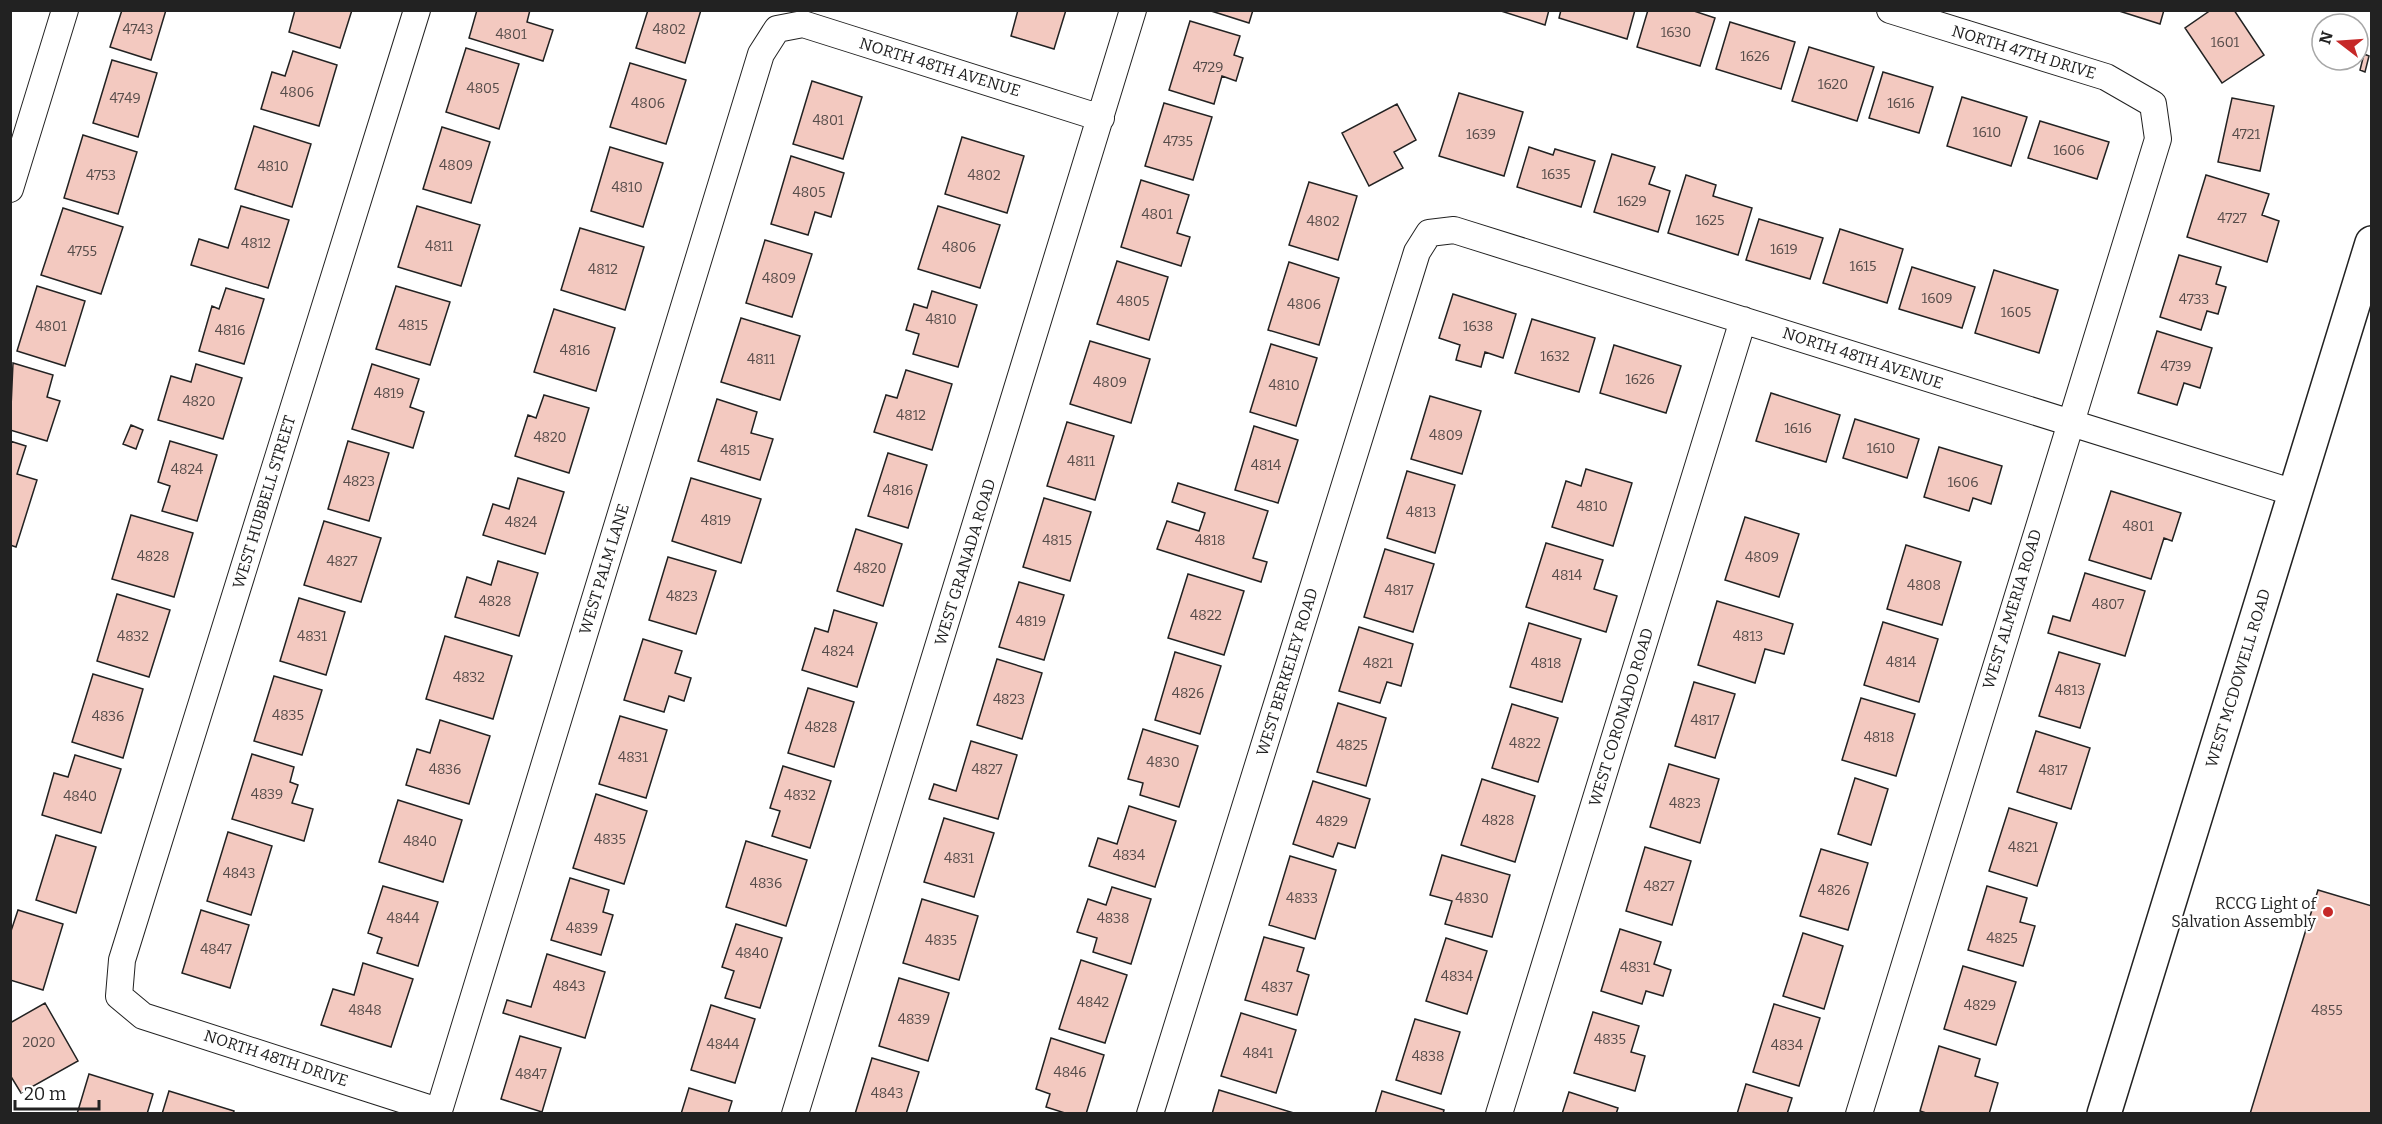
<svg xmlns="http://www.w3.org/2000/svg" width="2382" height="1124" font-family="Bitter,serif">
	<rect width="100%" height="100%" fill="#fff"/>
	<path fill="#f3c9c0" stroke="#222" stroke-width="1.5" d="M122,10H166L151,60L110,47Z
		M295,10H352L340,48L289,32Z
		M477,10H530L527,22L553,30L543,61L469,38Z
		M648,10H701L685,63L636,48Z
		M1018,10H1066L1054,49L1011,36Z
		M1208,10H1253L1249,23Z
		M1498,10H1549L1545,25Z
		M1561,10H1635L1627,39L1559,18Z
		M1648,10H1691L1715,18L1700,66L1637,47Z
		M2116,10H2164L2160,24Z
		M2211,10H2234L2264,55L2222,83L2185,28Z
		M1190,21L1240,36L1234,55L1243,58L1236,81L1222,76L1214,104L1169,90Z
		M1730,22L1795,42L1781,89L1716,69Z
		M1809,47L1874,67L1857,121L1792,101Z
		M466,48L519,64L499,129L446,112Z
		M293,51L337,65L319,126L261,109L272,72L285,76Z
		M2364,54L2369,56L2365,72L2360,70Z
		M112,60L157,73L138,137L93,123Z
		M630,63L686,80L666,144L610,127Z
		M1883,72L1933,87L1919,133L1869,118Z
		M812,81L862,97L843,159L793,144Z
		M1459,93L1523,112L1504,176L1439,156Z
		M1962,97L2027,117L2011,166L1947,146Z
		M2232,98L2274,106L2260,171L2218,162Z
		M1164,103L1212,117L1193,180L1145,166Z
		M1397,104L1416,140L1394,152L1403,168L1369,186L1342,133Z
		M2040,121L2109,142L2097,179L2028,158Z
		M254,126L311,144L292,207L235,189Z
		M442,127L490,142L471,203L423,189Z
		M83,135L137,152L118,214L64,198Z
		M962,137L1024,156L1007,213L945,194Z
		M610,147L663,163L643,227L591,211Z
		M1529,147L1553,155L1555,149L1595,161L1581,207L1517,187Z
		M1612,154L1655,167L1649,184L1670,191L1658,232L1594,212Z
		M791,156L844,173L831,217L815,212L808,235L771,224Z
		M1686,175L1716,185L1713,196L1752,208L1738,255L1668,233Z
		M2206,175L2269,194L2262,215L2279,221L2267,262L2187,237Z
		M1141,180L1189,195L1177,233L1190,237L1181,266L1121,247Z
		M1309,182L1357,196L1338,260L1289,245Z
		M241,206L289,220L268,288L191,265L199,239L228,248Z
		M417,206L480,225L461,286L398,267Z
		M938,206L1000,225L980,288L918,269Z
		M63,208L123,227L101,294L41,275Z
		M1759,219L1823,238L1810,279L1746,260Z
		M580,228L644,247L625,310L561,290Z
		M1840,229L1903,249L1887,303L1823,283Z
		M765,240L812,254L792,317L746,303Z
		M2179,255L2221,267L2216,284L2226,287L2218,314L2207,311L2201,330L2160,317Z
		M1117,261L1168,277L1149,340L1097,324Z
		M1289,262L1339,278L1319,345L1268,330Z
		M1912,267L1975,287L1962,328L1899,309Z
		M1994,270L2058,290L2039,353L1975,333Z
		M37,286L85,301L65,366L17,351Z
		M396,286L450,302L430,365L376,349Z
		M226,288L264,299L244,364L199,351L212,306L219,309Z
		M932,291L977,305L958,367L913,354L919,334L906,330L914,304L927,308Z
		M1453,294L1516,314L1503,358L1485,352L1481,367L1456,360L1460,345L1439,338Z
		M554,309L615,328L596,391L534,372Z
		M741,318L800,336L780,400L721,382Z
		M1532,319L1595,338L1579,392L1515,373Z
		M2157,331L2212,348L2200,388L2184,383L2177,405L2138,393Z
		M1090,341L1150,359L1131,423L1070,404Z
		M1271,344L1317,358L1296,426L1250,412Z
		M1614,345L1681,366L1666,413L1600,393Z
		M13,363L53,375L47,397L60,401L47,441L10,430Z
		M196,364L242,378L223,439L158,420L171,376L191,382Z
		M372,364L419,379L410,407L424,412L413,448L352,429Z
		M906,370L952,384L932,450L874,432L886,395L897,398Z
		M1771,393L1840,415L1826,462L1756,441Z
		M544,395L589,408L569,473L515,456L528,415L536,418Z
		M1430,396L1481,411L1462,474L1411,459Z
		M717,399L757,412L751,433L773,439L760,480L698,461Z
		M1855,419L1919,439L1907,478L1843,458Z
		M1067,422L1114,436L1095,500L1047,486Z
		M131,425L143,430L136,449L123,444Z
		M1254,426L1298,440L1278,503L1235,490Z
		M10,441L26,446L17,474L37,480L16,547L10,545Z
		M170,441L217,455L197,521L162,511L170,486L158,482Z
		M348,441L389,453L369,521L328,509Z
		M1939,447L2002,466L1991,504L1973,498L1969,511L1924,497Z
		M888,453L927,465L908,528L868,516Z
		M1586,469L1632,483L1613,546L1552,527L1566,481L1581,486Z
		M1407,471L1455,485L1435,553L1387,538Z
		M518,478L564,492L545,554L483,535L493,504L509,509Z
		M691,478L761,499L741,563L672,541Z
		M1178,483L1268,511L1253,558L1267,562L1261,582L1157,549L1167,521L1199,531L1205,513L1172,502Z
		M2111,491L2181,513L2172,541L2164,538L2151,579L2089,560Z
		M1044,498L1091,512L1070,581L1023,567Z
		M131,515L193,533L174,597L112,579Z
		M1745,517L1799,534L1779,597L1725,580Z
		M324,521L381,538L361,602L304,585Z
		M856,529L902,544L883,606L837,591Z
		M1546,543L1603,560L1594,589L1617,596L1606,632L1526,607Z
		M1906,545L1961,562L1942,625L1887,609Z
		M1385,549L1434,564L1413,632L1364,617Z
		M668,557L716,571L696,634L649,620Z
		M498,561L538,573L519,636L455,617L467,577L491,585Z
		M2085,573L2145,591L2125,656L2048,633L2053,616L2070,621Z
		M1188,574L1244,591L1224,655L1168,638Z
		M1019,582L1064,595L1044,660L999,647Z
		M117,594L170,610L149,677L97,661Z
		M299,598L345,612L326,675L280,661Z
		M1717,601L1793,624L1784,654L1765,649L1755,683L1698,665Z
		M834,610L877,623L857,687L802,670L815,628L828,632Z
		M1883,622L1938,639L1919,702L1864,685Z
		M1529,623L1581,639L1562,702L1510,687Z
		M1359,627L1413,644L1401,686L1387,682L1380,703L1339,691Z
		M445,636L512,656L493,719L426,699Z
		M643,639L682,651L675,673L691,678L684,701L669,696L664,712L624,700Z
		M1175,652L1221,666L1200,734L1155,720Z
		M2059,652L2100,664L2080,728L2039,716Z
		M997,659L1042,673L1022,739L977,725Z
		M93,674L143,689L123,758L72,742Z
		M274,676L322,690L302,755L254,741Z
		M1694,682L1735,694L1715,758L1675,746Z
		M808,688L854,702L834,767L788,753Z
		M1861,698L1915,714L1896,776L1842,760Z
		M1338,703L1386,718L1366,786L1317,772Z
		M1512,704L1558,718L1538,782L1492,768Z
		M620,716L667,730L646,798L599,784Z
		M440,720L490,736L469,804L406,785L417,749L430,753Z
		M1143,729L1198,746L1179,807L1140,795L1143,783L1128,779Z
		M2036,731L2090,748L2071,809L2017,792Z
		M971,741L1017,755L998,819L929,799L934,784L956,791Z
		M252,754L294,767L290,782L298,785L292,803L313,809L304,841L232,819Z
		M75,755L121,769L101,833L42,815L54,773L68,777Z
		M1669,764L1719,779L1700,843L1650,827Z
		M783,766L831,781L810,848L772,836L780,811L770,808Z
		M1855,778L1888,789L1871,845L1838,834Z
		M1482,779L1535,796L1515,862L1461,845Z
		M1313,781L1370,799L1355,848L1338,843L1333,857L1293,844Z
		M596,794L647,811L624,884L573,868Z
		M398,800L462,820L443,882L379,862Z
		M1129,806L1176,821L1155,887L1089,866L1098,838L1117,844Z
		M2009,808L2057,823L2037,886L1989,871Z
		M944,818L994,833L974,897L924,882Z
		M228,832L272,846L251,915L207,901Z
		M56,835L96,847L76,913L36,900Z
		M746,841L807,860L786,926L726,907Z
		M1645,847L1691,861L1672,925L1626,911Z
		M1821,849L1868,863L1848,930L1800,916Z
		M1442,855L1510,875L1492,937L1445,924L1452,901L1430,895Z
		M1290,856L1336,870L1315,939L1269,925Z
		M570,878L609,890L603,912L613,915L601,955L551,940Z
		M383,886L438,902L418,966L377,953L382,938L368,933Z
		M1987,886L2027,898L2020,922L2035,926L2023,966L1968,950Z
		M1112,887L1151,899L1131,964L1093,952L1097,938L1077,932L1088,899L1106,905Z
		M2318,890L2372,906V1114H2250Z
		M922,899L978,916L959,980L903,963Z
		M18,910L63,924L43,990L10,980V934Z
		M201,910L249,925L230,988L182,973Z
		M736,924L782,938L760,1008L725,998L734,971L722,967Z
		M1620,929L1661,942L1654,964L1671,970L1663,996L1646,991L1642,1004L1601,991Z
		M1803,933L1843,946L1824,1009L1783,996Z
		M1264,937L1304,948L1297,971L1309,975L1297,1015L1245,1000Z
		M1446,938L1487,951L1467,1014L1426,1001Z
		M547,954L605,972L585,1038L503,1013L507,1000L531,1007Z
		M1081,960L1127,975L1105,1043L1059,1029Z
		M363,963L413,979L391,1047L321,1025L333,989L354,995Z
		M1963,966L2016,982L1996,1045L1944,1029Z
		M899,978L949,993L928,1061L879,1046Z
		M45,1003L78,1061L21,1093L10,1075V1023Z
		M1774,1004L1820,1018L1799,1086L1753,1072Z
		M711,1005L755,1019L735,1083L691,1070Z
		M1593,1012L1639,1026L1631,1052L1645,1056L1635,1091L1574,1073Z
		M1241,1013L1296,1030L1276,1093L1221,1076Z
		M1415,1019L1460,1032L1441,1094L1396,1080Z
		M520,1036L561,1048L542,1112L501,1099Z
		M1051,1038L1104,1055L1086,1114H1068L1046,1107L1050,1094L1036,1089Z
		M1939,1046L1980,1059L1975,1076L1998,1083L1989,1114H1929L1920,1111Z
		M872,1058L919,1072L906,1114H855Z
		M89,1074L153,1094L147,1114H77Z
		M1746,1084L1792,1098L1787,1114H1737Z
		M689,1088L732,1101L728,1114H681Z
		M1219,1090L1297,1114H1212Z
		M169,1091L234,1111L233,1114H162Z
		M1382,1091L1444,1110L1443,1114H1375Z
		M1569,1092L1618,1108L1616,1114H1562Z"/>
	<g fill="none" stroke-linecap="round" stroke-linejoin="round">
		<defs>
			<path id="minor" d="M417,10L122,960L119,996L143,1016L438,1111
				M10,189L65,10
				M438,1114L761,54L777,29L803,24L1101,118
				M795,1114L1133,10
				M1150,1114L1417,252L1429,233L1454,230L2295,493
				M1499,1114L1743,320
				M1859,1114L2158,139L2153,104L2106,77L1890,10"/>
			<path id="primary" d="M2104,1114L2372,243"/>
		</defs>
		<use href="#minor" stroke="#222" stroke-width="28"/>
		<use href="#primary" stroke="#222" stroke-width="36"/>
		<use href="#minor" stroke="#fff" stroke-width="26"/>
		<use href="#primary" stroke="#fff" stroke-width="33"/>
	</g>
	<circle fill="#c62828" stroke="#fff" stroke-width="2" cx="2328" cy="912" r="6"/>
	<g text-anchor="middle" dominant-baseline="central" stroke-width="4.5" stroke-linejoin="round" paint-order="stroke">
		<g font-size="14" fill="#564c4a">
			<text x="138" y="29">4743</text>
			<text x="669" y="29">4802</text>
			<text x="1676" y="32">1630</text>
			<text x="511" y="34">4801</text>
			<text x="2225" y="42">1601</text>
			<text x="1755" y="56">1626</text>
			<text x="1208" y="67">4729</text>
			<text x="1833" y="84">1620</text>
			<text x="483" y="88">4805</text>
			<text x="297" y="92">4806</text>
			<text x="125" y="98">4749</text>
			<text x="648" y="103">4806</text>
			<text x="1901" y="103">1616</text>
			<text x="828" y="120">4801</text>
			<text x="1987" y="132">1610</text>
			<text x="1481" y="134">1639</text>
			<text x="2246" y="134">4721</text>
			<text x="1178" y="141">4735</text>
			<text x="2069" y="150">1606</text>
			<text x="456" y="165">4809</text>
			<text x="273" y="166">4810</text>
			<text x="1556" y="174">1635</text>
			<text x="101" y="175">4753</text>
			<text x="984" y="175">4802</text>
			<text x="627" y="187">4810</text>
			<text x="809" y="192">4805</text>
			<text x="1632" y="201">1629</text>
			<text x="1157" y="214">4801</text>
			<text x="2232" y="218">4727</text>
			<text x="1710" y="220">1625</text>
			<text x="1323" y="221">4802</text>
			<text x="256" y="243">4812</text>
			<text x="439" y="246">4811</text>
			<text x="959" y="247">4806</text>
			<text x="1784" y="249">1619</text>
			<text x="82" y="251">4755</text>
			<text x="1863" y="266">1615</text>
			<text x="603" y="269">4812</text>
			<text x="779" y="278">4809</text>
			<text x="1937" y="298">1609</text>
			<text x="2194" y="299">4733</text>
			<text x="1133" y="301">4805</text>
			<text x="1304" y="304">4806</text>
			<text x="2016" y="312">1605</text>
			<text x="941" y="319">4810</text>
			<text x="413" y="325">4815</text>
			<text x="51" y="326">4801</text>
			<text x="1478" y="326">1638</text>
			<text x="230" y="330">4816</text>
			<text x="575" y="350">4816</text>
			<text x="1555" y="356">1632</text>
			<text x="761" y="359">4811</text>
			<text x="2176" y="366">4739</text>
			<text x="1640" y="379">1626</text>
			<text x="1110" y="382">4809</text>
			<text x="1284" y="385">4810</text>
			<text x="389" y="393">4819</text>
			<text x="199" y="401">4820</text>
			<text x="911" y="415">4812</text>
			<text x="1798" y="428">1616</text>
			<text x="1446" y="435">4809</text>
			<text x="550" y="437">4820</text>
			<text x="1881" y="448">1610</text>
			<text x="735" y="450">4815</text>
			<text x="1081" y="461">4811</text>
			<text x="1266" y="465">4814</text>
			<text x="187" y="469">4824</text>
			<text x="359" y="481">4823</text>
			<text x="1963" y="482">1606</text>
			<text x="898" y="490">4816</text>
			<text x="1592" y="506">4810</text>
			<text x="1421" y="512">4813</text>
			<text x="716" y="520">4819</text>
			<text x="521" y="522">4824</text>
			<text x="2138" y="526">4801</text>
			<text x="1057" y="540">4815</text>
			<text x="1210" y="540">4818</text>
			<text x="153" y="556">4828</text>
			<text x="1762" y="557">4809</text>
			<text x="342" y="561">4827</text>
			<text x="870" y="568">4820</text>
			<text x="1567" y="575">4814</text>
			<text x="1924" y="585">4808</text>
			<text x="1399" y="590">4817</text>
			<text x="682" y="596">4823</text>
			<text x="495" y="601">4828</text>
			<text x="2108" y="604">4807</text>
			<text x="1206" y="615">4822</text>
			<text x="1031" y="621">4819</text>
			<text x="133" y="636">4832</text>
			<text x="312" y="636">4831</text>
			<text x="1748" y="636">4813</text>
			<text x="838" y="651">4824</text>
			<text x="1901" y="662">4814</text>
			<text x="1378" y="663">4821</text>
			<text x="1546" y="663">4818</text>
			<text x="469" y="677">4832</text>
			<text x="2070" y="690">4813</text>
			<text x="1188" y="693">4826</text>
			<text x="1009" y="699">4823</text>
			<text x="288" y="715">4835</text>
			<text x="108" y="716">4836</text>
			<text x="1705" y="720">4817</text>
			<text x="821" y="727">4828</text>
			<text x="1879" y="737">4818</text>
			<text x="1525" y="743">4822</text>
			<text x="1352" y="745">4825</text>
			<text x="633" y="757">4831</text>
			<text x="1163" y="762">4830</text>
			<text x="445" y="769">4836</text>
			<text x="987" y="769">4827</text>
			<text x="2053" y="770">4817</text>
			<text x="267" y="794">4839</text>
			<text x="800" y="795">4832</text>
			<text x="80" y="796">4840</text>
			<text x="1685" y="803">4823</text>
			<text x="1498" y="820">4828</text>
			<text x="1332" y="821">4829</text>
			<text x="610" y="839">4835</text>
			<text x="420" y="841">4840</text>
			<text x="2023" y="847">4821</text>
			<text x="1129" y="855">4834</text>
			<text x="959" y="858">4831</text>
			<text x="239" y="873">4843</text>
			<text x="766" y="883">4836</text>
			<text x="1659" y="886">4827</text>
			<text x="1834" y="890">4826</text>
			<text x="1302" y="898">4833</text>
			<text x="1472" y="898">4830</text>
			<text x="403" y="918">4844</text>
			<text x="1113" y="918">4838</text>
			<text x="582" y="928">4839</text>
			<text x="2002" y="938">4825</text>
			<text x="941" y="940">4835</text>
			<text x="216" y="949">4847</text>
			<text x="752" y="953">4840</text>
			<text x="1635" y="967">4831</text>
			<text x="1457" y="976">4834</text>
			<text x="569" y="986">4843</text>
			<text x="1277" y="987">4837</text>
			<text x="1093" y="1002">4842</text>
			<text x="1980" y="1005">4829</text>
			<text x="365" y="1010">4848</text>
			<text x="2327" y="1010">4855</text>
			<text x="914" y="1019">4839</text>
			<text x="1610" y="1039">4835</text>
			<text x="39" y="1042">2020</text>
			<text x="723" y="1044">4844</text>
			<text x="1787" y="1045">4834</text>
			<text x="1258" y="1053">4841</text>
			<text x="1428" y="1056">4838</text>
			<text x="1070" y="1072">4846</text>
			<text x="531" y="1074">4847</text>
			<text x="887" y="1093">4843</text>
		</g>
		<g font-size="16" fill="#222" stroke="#fff">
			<text transform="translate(2024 52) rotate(17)">NORTH 47TH DRIVE</text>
			<text transform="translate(940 67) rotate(17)">NORTH 48TH AVENUE</text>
			<text transform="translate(1863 358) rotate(18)">NORTH 48TH AVENUE</text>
			<text transform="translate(264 502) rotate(-73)">WEST HUBBELL STREET</text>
			<text transform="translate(965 562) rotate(-73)">WEST GRANADA ROAD</text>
			<text transform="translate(604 569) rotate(-73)">WEST PALM LANE</text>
			<text transform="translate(2012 609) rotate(-73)">WEST ALMERIA ROAD</text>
			<text transform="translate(1287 672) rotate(-73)">WEST BERKELEY ROAD</text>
			<text transform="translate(2238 678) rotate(-73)">WEST MCDOWELL ROAD</text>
			<text transform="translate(1621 717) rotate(-73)">WEST CORONADO ROAD</text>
			<text transform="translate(276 1058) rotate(18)">NORTH 48TH DRIVE</text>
		</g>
		<g font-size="16" fill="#222" stroke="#fff" text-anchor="end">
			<text x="2316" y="903">RCCG Light of<tspan x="2316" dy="18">Salvation Assembly</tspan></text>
		</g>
	</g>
	<rect width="2382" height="1124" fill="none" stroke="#222222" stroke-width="24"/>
	<g transform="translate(2340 42) rotate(287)"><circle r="28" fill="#ffffff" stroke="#a7a7a7" stroke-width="1.5"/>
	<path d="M0-4.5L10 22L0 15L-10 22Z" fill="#c62828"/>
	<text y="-9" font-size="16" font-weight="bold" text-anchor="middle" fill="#222222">N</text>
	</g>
	<path d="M15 1100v9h84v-9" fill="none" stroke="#222222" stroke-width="3"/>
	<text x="24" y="1100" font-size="18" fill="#222222" stroke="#ffffff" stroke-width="4.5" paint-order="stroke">20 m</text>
</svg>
